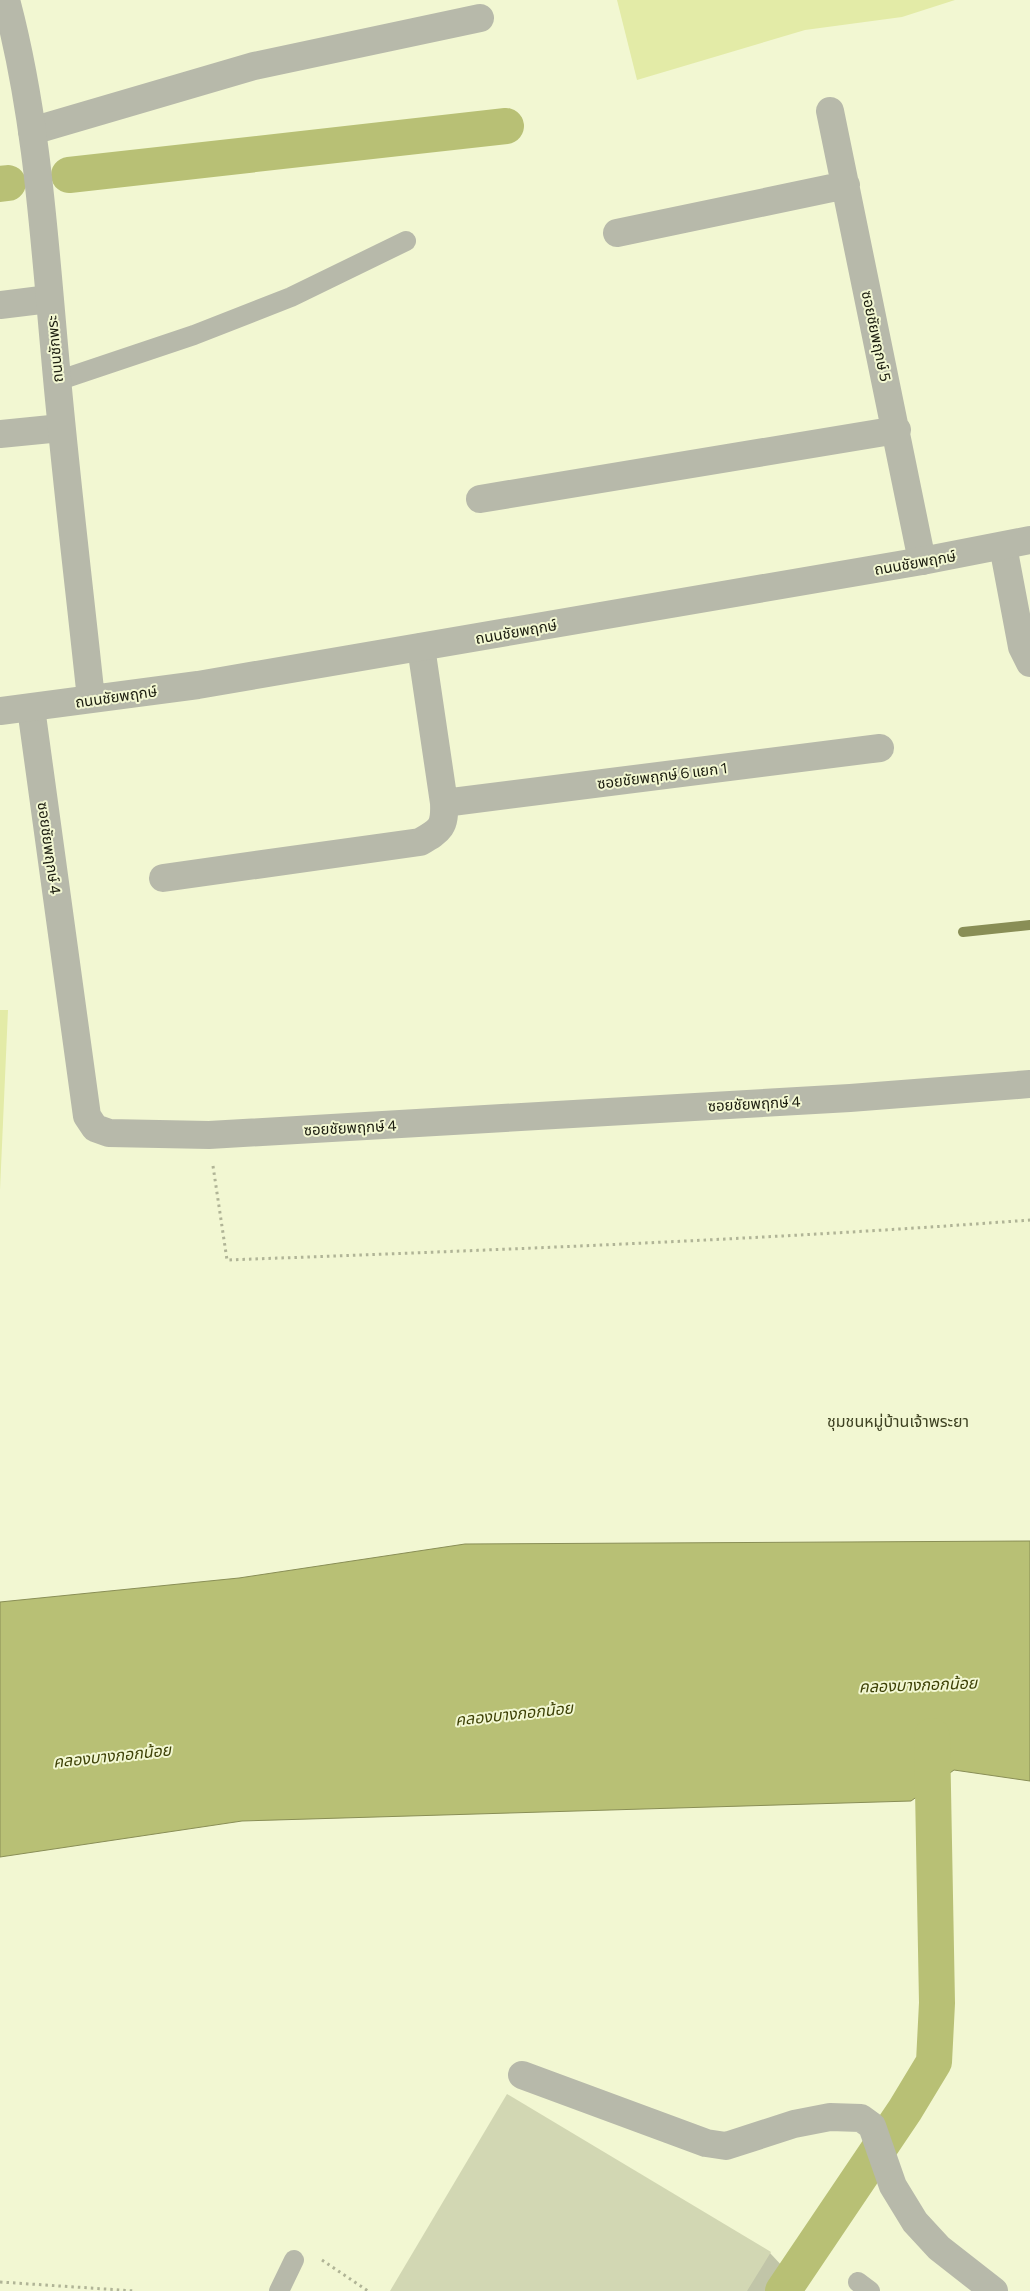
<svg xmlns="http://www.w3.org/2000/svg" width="1030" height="2291" font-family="Commissioner,'Noto Sans Thai',sans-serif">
	<rect width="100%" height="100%" fill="#f2f7d2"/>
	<path fill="#e3eba7" d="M617,0H955L902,17L805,30L637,80Z
		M0,1010H8L0,1190Z"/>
	<path fill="#b8c075" stroke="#898e56" d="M1030,1541V1781L954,1770L911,1801L242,1821L0,1857V1602L239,1578L465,1544Z"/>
	<path fill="#0003" d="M770,2253L785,2269L772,2291H391Z"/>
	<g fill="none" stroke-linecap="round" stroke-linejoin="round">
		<path stroke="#898e56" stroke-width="10" d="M963,932L1030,925"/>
		<path stroke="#b8c075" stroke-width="36" d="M69,175L506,126
			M0,184L8,183
			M783,2291L905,2110L934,2062L937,2003L932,1736"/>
	</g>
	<path fill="#d2d7b3" d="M507,2094L771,2252L747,2291H390Z"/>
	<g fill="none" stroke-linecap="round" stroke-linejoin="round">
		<path stroke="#b0b496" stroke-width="3" stroke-dasharray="2.5 4" stroke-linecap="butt" d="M213,1166L227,1260C495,1250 763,1240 1030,1220
			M322,2260L368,2291
			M0,2282L135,2291"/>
		<path stroke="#b7b9aa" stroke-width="20" d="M57,381L194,335L291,297L406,241
			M858,2282L870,2291
			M279,2291L294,2260"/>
		<path stroke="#b7b9aa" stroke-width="28" d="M830,111L922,561
			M32,131L254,66L480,18
			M617,233L846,185
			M0,305L49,299
			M0,434L61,428
			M480,499L897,430
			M1003,546L1022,647L1030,663
			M31,708L87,1116L95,1128L109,1133L209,1135L850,1098L1030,1084
			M444,803L880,748
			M163,878L420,842C441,830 445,827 444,803L421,647
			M522,2075L706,2143L726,2146L794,2124L830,2117L861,2118L872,2126L893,2186L915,2222L939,2248L994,2291"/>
		<path stroke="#b7b9aa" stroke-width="28" d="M6,0C37,116 44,237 55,356C65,471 79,585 91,699
			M0,711L198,685L922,561L1030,540"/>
	</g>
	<g text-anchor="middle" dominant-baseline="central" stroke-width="4" stroke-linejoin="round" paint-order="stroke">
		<g font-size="15" fill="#1a1b0e" stroke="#f2f7d2">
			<text transform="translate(877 336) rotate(78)">ซอยชัยพฤกษ์ 5</text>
			<text transform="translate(54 349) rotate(-95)">ถนนชักพระ</text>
			<text transform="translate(915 562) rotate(-10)">ถนนชัยพฤกษ์</text>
			<text transform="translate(516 631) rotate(-10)">ถนนชัยพฤกษ์</text>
			<text transform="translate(116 696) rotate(-8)">ถนนชัยพฤกษ์</text>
			<text transform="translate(662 775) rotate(-7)">ซอยชัยพฤกษ์ 6 แยก 1</text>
			<text transform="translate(50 848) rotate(82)">ซอยชัยพฤกษ์ 4</text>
			<text transform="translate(754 1103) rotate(-3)">ซอยชัยพฤกษ์ 4</text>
			<text transform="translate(350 1127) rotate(-3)">ซอยชัยพฤกษ์ 4</text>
		</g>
		<g font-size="16" fill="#3e4122" stroke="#f2f7d2">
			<text x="898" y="1420">ชุมชนหมู่บ้านเจ้าพระยา</text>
		</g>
		<g font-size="16" font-style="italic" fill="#3d4106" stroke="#f2f7d2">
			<text transform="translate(918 1684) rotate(-2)">คลองบางกอกน้อย</text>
			<text transform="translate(514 1713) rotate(-6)">คลองบางกอกน้อย</text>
			<text transform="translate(112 1755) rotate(-6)">คลองบางกอกน้อย</text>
		</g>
	</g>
</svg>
